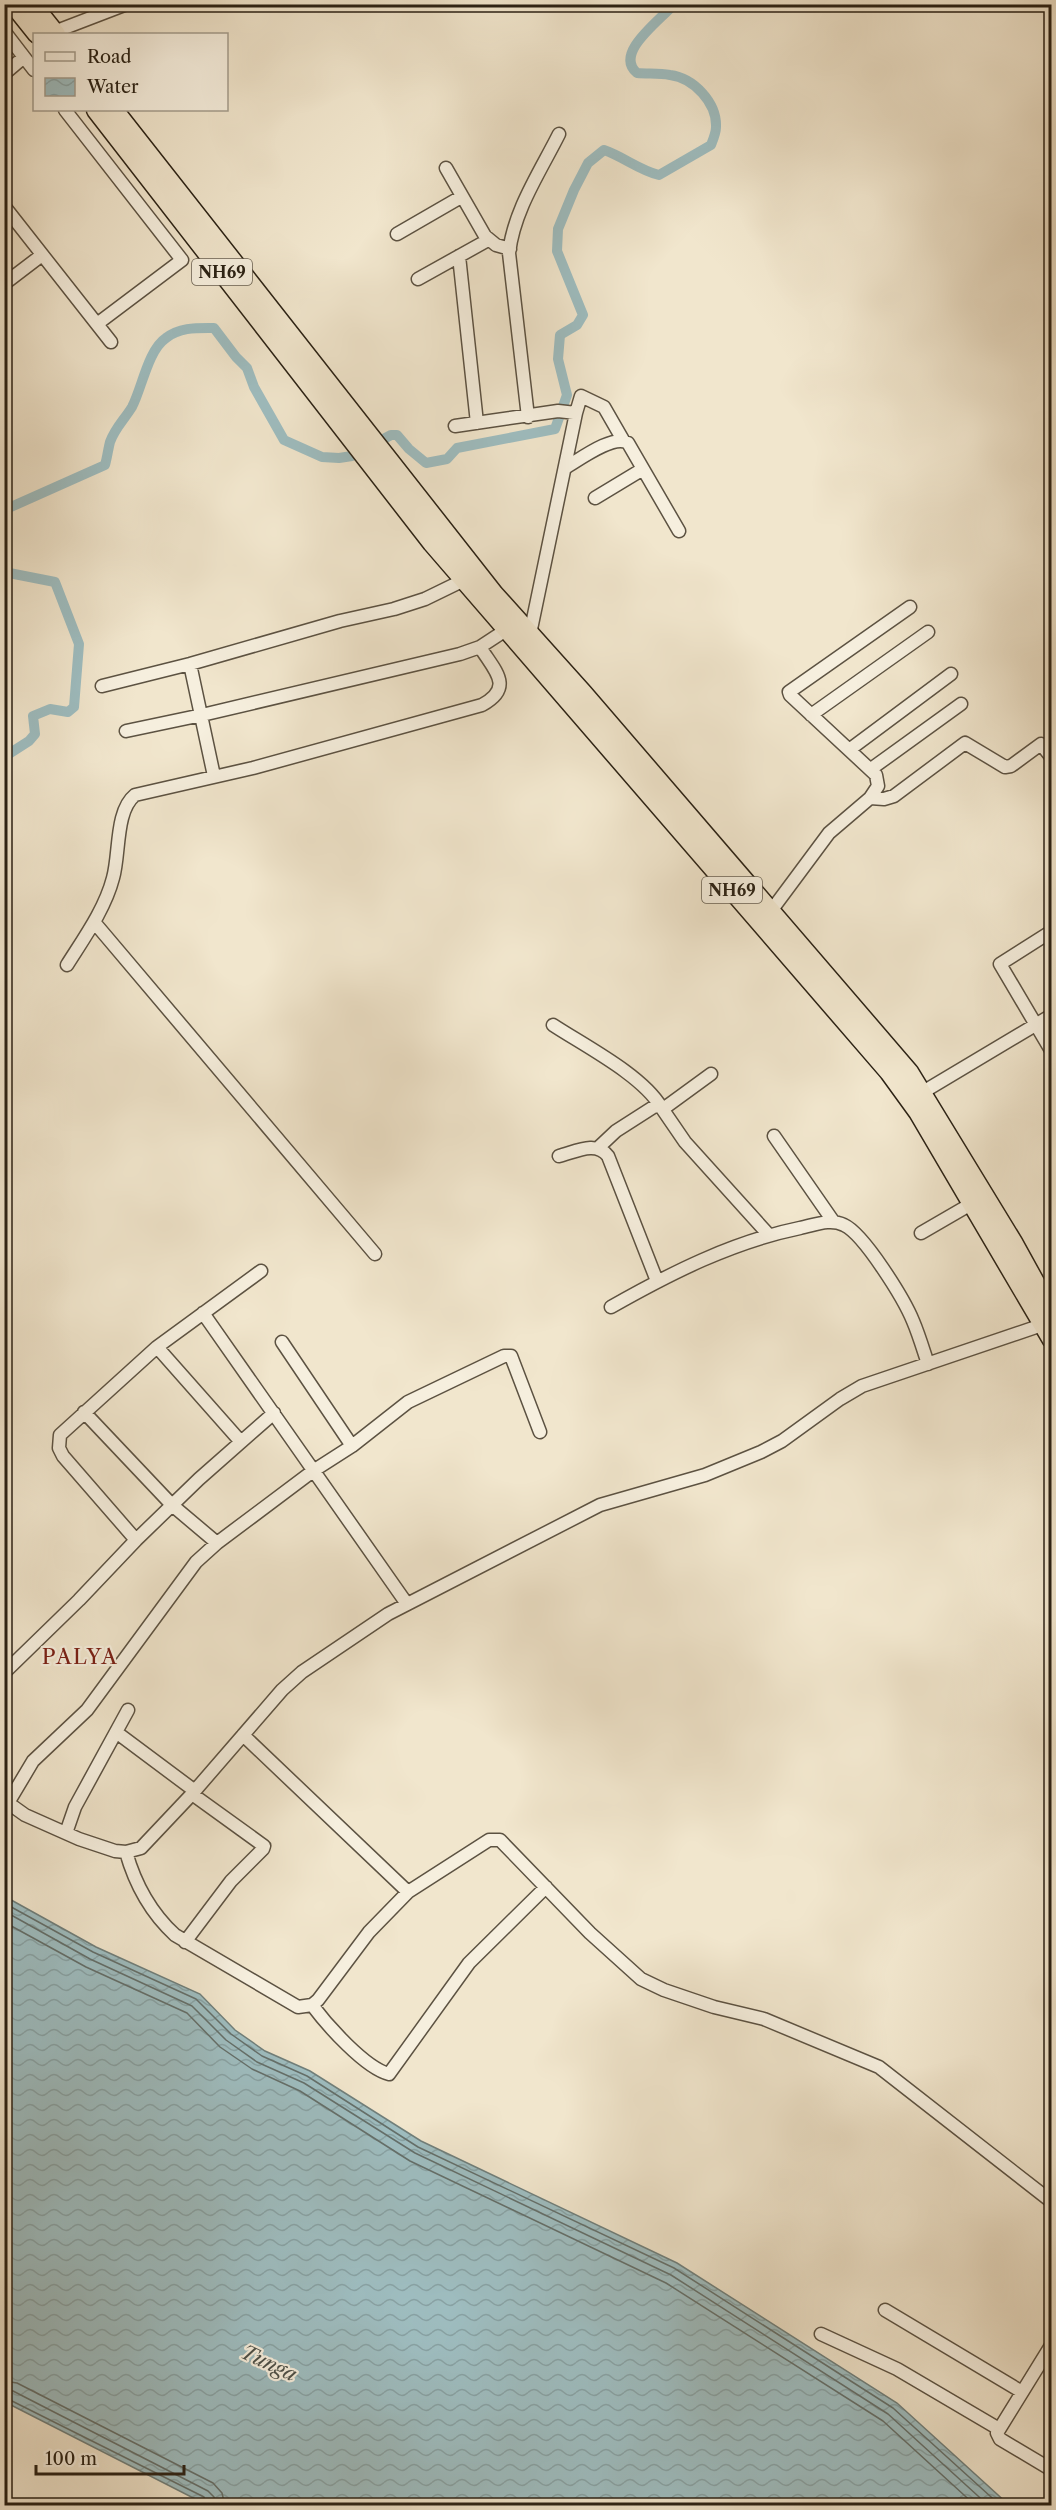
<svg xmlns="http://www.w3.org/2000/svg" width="1056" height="2510" font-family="'Libre Caslon Text',serif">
	<defs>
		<pattern id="water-waves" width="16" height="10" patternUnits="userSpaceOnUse" patternTransform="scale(1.5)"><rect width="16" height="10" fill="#9ebdc0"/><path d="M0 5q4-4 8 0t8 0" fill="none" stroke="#88a2a4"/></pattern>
	</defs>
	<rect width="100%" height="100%" fill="#f1e6cd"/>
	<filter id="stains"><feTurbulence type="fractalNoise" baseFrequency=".00333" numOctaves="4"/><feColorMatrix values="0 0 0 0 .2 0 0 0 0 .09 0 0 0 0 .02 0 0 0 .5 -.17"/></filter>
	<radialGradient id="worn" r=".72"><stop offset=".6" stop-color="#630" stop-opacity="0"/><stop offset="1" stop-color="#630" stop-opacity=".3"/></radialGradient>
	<path fill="url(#water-waves)" stroke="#707f7b" stroke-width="1.5" d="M4,1896L96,1947L200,1994L235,2030L265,2051L310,2071L421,2141L677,2263L897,2403L1009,2505H207L5,2402Z"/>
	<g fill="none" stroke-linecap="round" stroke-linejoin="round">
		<path stroke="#646f6a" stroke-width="1.5" d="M4,1903L93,1952L196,1999L231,2034L262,2056L307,2076L418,2147L674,2268L893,2408L1001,2506
			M4,1911L90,1959L192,2006L226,2040L257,2062L304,2083L415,2153L671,2275L888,2414L989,2506
			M4,1922L86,1967L187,2013L220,2047L252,2069L300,2091L410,2161L666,2283L883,2421L976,2506
			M4,2381L17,2383L213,2483L222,2493L225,2506
			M4,2390L13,2391L208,2491L214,2497L216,2506
			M4,2397L204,2497L208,2506"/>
		<path stroke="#9ebdc0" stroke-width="10" d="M4,510L105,465C107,458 108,450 110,442C115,428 124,420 132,407C142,388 148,350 166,338C180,327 197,328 214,328L236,357L247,368L254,387L284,440L322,457L339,458L352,456L391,435H397L409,449L426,463L447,459L457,448L555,429L567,395L558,359L560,335L577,325L583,315L557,251L558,229L574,190L588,163L604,150C624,157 639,170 659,175L711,145C713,140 716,133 716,127C717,103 694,78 670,75C659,73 648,74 637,73C613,53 661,20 674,4
			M4,572L55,582L79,644L74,707L68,712L50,709L33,716L35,734L29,741L4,757
			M4,995L6,1000L4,1002"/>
		<defs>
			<path id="minor" d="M4,31L34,70
				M54,32L127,4
				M4,74L24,57
				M65,110L182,260L97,324
				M446,168L485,236L496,245L510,249
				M4,206L111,342
				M397,234L461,197
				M459,256L477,423
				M418,279L488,240
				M4,284L42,255
				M528,417L509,253C514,210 540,172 559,134
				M455,426L558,411L576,413
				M565,468C579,460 613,434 628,443L679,531
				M595,498L643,469
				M530,634L576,413L581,396L604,407L623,440
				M190,664L214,776
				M102,686L190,664L340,621L394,609L425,599L464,580
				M811,715L928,632
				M126,731L202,715L460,654L480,647L512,626
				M849,750L951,674
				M871,769L961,704
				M870,798L884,799L894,796L965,743L1005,767L1011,766L1041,744L1052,758
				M771,911L829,833L870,798L878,786L876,775L790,695L789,692L910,607
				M94,922L375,1254
				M1052,931L1000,964L1052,1052
				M67,965C84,938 105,909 113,878C120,854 115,811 135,795L253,768L482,705C515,687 494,670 480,647
				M553,1025C585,1046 642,1075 661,1107
				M923,1092L1052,1015
				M663,1109L711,1074
				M774,1136L833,1221
				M599,1147L616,1131L655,1106L661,1107L685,1142L768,1234
				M559,1156C575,1152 596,1140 608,1156L657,1281
				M921,1233L971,1204
				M611,1307C671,1273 732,1242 800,1228C815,1225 830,1218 844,1225C864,1234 904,1299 913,1321C919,1335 923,1349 928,1364
				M203,1313L407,1604
				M282,1342L352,1446
				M157,1347L241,1442
				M84,1412L172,1505L217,1543
				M136,1540L63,1456L59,1448L60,1435L157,1347L261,1271
				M4,1673L79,1600L136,1540L199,1479L274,1413
				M116,1732L195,1791
				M243,1735L408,1892
				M4,1800L25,1815L79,1839L115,1851L126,1852L141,1848L192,1794L282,1690L302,1672L388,1614L600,1505L705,1475L761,1452L782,1441L840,1399L862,1386L1042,1325
				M8,1803L33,1761L87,1710L196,1562L217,1543L313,1471L352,1446L408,1402L504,1356H511L540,1432
				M66,1833L75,1807L128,1710
				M126,1852C135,1884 150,1912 175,1935L298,2007L312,2005L318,2000L369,1932L408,1892L489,1840H500L590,1933L641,1979L664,1990L714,2007L764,2019L879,2067L1052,2202
				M185,1942L231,1881L263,1849L264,1846L192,1794
				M312,2005C327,2025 365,2068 389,2074L469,1963L546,1887
				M885,2310L1022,2392
				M821,2334L897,2369L999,2429
				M1052,2344L997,2433L1000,2439L1052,2470"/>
			<path id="highway" d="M13,4L37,34
				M32,4L56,34
				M96,110L432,543L889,1072L918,1112L1052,1340
				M114,110L494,594L583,693L909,1072L1014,1244L1052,1313"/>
		</defs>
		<use href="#minor" stroke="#5c5242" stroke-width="15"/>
		<use href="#highway" stroke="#2a2114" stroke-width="21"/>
		<use href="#minor" stroke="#f6efde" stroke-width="12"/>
		<use href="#highway" stroke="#f1e6cd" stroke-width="18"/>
	</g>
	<g text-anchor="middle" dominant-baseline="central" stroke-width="4.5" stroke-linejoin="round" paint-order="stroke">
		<g fill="#f6efde" stroke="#675f51" stroke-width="1.5">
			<rect x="192" y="259" width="60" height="26" rx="4.5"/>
			<rect x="702" y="877" width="60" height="26" rx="4.5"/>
		</g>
		<g font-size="16" font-weight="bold" fill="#2a2114">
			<text x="222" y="272">NH69</text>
			<text x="732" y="890">NH69</text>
		</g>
		<g font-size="20" font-style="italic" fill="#4d5048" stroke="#f6efde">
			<text transform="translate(269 2363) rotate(25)">Tunga</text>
		</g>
		<g font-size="21" letter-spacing="1.5" fill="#7a1f14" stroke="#f6efde">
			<text x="80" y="1656">PALYA</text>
		</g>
	</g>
	<rect width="1056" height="2510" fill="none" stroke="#f1e6cd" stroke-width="24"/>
	<rect x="6" y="6" width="1044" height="2498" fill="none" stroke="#2a2114" stroke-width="3"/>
	<rect x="12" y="12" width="1032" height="2486" fill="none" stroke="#2a2114" stroke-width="1.5"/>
	<rect x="33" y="33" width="195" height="78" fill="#f6efde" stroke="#a49d8d" stroke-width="1.5"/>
	<rect x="45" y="52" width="30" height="9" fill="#f6efde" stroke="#a49d8d" stroke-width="1.5"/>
	<text x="87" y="63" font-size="18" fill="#2a2114">Road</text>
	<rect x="45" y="78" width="30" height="18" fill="url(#water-waves)" stroke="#a49d8d" stroke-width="1.5"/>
	<text x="87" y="93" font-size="18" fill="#2a2114">Water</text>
	<path d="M36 2465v9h148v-9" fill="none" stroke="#2a2114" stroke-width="3"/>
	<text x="45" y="2465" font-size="18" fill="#2a2114" stroke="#f6efde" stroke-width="4.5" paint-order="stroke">100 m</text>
	<rect width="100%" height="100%" filter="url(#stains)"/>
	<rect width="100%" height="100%" fill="url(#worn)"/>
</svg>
